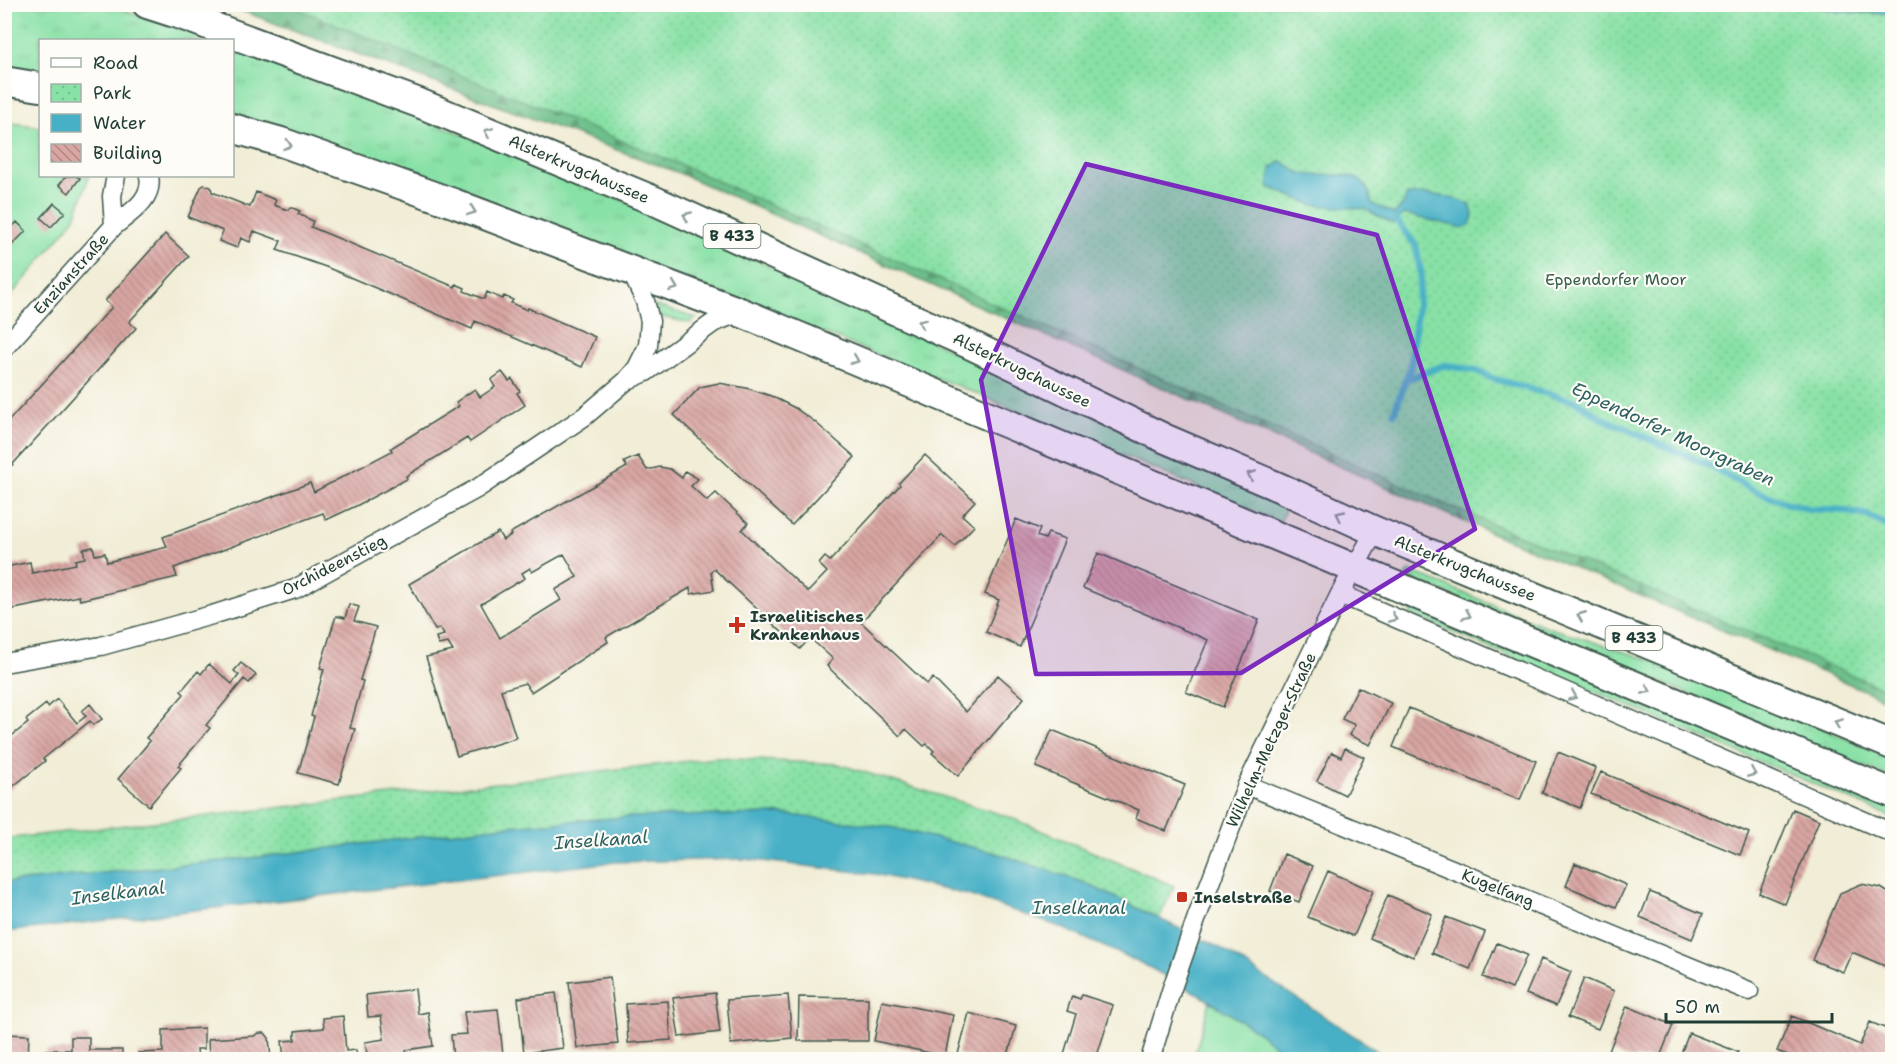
<svg xmlns="http://www.w3.org/2000/svg" width="1897" height="1064" font-family="'Shantell Sans',sans-serif">
	<defs>
		<pattern id="grass-tufts" width="24" height="20" patternUnits="userSpaceOnUse" patternTransform="scale(1.5)"><rect width="24" height="20" fill="#88e1a6"/><path d="M3 7l-1-3M5 7V3M7 7l1-3M15 17l-1-3M17 17v-4M19 17l1-3" fill="none" stroke="#75c290"/></pattern>
		<pattern id="forest-firs" width="22" height="20" patternUnits="userSpaceOnUse" patternTransform="scale(1.5)"><rect width="22" height="20" fill="#6ebf8b"/><path d="M5 1l3.5 6h-7zM16 11l3.5 6h-7z" fill="#5a9c72"/></pattern>
		<pattern id="park-dots" width="8" height="8" patternUnits="userSpaceOnUse" patternTransform="scale(1.5)"><rect width="8" height="8" fill="#88e1a6"/><path d="M2 2h.1M6 6h.1" fill="none" stroke="#75c290" stroke-width="1.8" stroke-linecap="round"/></pattern>
		<pattern id="building-back-hatch" width="6" height="6" patternUnits="userSpaceOnUse" patternTransform="scale(1.5)"><rect width="6" height="6" fill="#d9a6a3"/><path d="M-1 5l2 2M0 0l6 6M5-1l2 2" fill="none" stroke="#af8886"/></pattern>
	</defs>
	<rect width="100%" height="100%" fill="#fdfcf7"/>
	<filter id="ink" filterUnits="userSpaceOnUse"><feTurbulence type="fractalNoise" baseFrequency=".0167" numOctaves="2"/><feDisplacementMap in="SourceGraphic" scale="12" xChannelSelector="R" yChannelSelector="G"/><feConvolveMatrix kernelMatrix="1 2 1 2 8 2 1 2 1" color-interpolation-filters="sRGB"/></filter>
	<filter id="wash" filterUnits="userSpaceOnUse"><feTurbulence type="fractalNoise" baseFrequency=".008" numOctaves="4" result="noise"/><feDisplacementMap in="SourceGraphic" scale="24" xChannelSelector="R" yChannelSelector="G"/><feGaussianBlur stdDeviation="1.35" result="paint"/><feColorMatrix in="noise" values="0 0 0 0 0 0 0 0 0 0 0 0 0 0 0 0 0 1.4 0 .05"/><feComposite in="paint" operator="in"/></filter>
	<g filter="url(#wash)">
		<rect width="100%" height="100%" fill="#f1edd6"/>
		<path fill="url(#grass-tufts)" stroke="#548f6d" stroke-width="1.5" d="M4,5H108L213,40H40V75L5,69Z
			M232,47L396,107L645,209L1287,505L1280,522L975,393L714,290L233,115Z
			M654,305L696,318L690,323L657,316Z
			M1410,571L1550,628L1685,671L1892,758V778L1405,576Z
			M1413,600L1892,803V817L1410,614Z"/>
		<path fill="url(#forest-firs)" stroke="#467e60" stroke-width="1.5" d="M226,5H352L1892,598V702L1449,515L679,173Z"/>
		<path fill="url(#park-dots)" stroke="#548f6d" stroke-width="1.5" d="M288,5H1892V692L1447,505L679,164Z
			M716,758L838,764L1009,817L1174,886L1159,919L1085,883L996,853L890,827L780,814L626,817L496,827L251,858L5,883L4,839Z"/>
		<path fill="#88e1a6" stroke="#548f6d" stroke-width="1.5" d="M5,122L40,127V176H89L75,218L32,271L5,302Z
			M1210,1001L1260,1033L1289,1059L1193,1060Z"/>
		<path fill="#47b0c6" stroke="#33767d" stroke-width="1.5" d="M1803,5H1892V14L1840,12Z
			M1282,161C1287,164 1292,169 1298,172C1327,183 1365,159 1372,204L1395,214L1404,203L1406,196C1423,191 1455,196 1471,206L1473,217L1469,226L1463,228L1404,214L1393,224L1365,209L1313,205L1268,187L1271,168Z
			M780,814L890,827L996,853L1085,883L1220,948L1389,1059H1289L1260,1033L1200,995L1143,964L1060,927L968,895L875,874L745,859L615,862L5,932L4,883L251,858L496,827L626,817Z"/>
		<g fill="none" stroke-linecap="round" stroke-linejoin="round">
			<path stroke="#47b0c6" stroke-width="7" d="M1407,379L1445,365L1479,371L1491,378L1577,402L1602,418L1712,467L1751,489L1786,503L1810,509L1839,510L1866,515L1890,527L1892,531
				M1394,413L1411,365L1421,274L1416,246L1397,221"/>
		</g>
		<g id="blocks">
			<path fill="url(#building-back-hatch)" fill-rule="evenodd" d="M66,176H76L80,178L69,193L59,185Z
				M204,185L211,187L212,192L250,207L256,192L276,200L274,205L288,210L290,207L300,211L298,214L313,221L311,227L455,287L456,284L465,288L464,291L484,299L487,292L502,299L504,296L513,300L511,303L527,310L528,308L595,337L582,367L475,321L472,329L326,267L277,250L281,241L254,231L250,242L241,238L237,248L219,241L223,231L188,217L201,187Z
				M54,203L65,212L51,227L41,218Z
				M17,222L26,231L12,245L4,238V235Z
				M165,234L189,256L129,322L136,328L4,474V426L112,307L105,301Z
				M502,372L509,381L512,379L520,391L517,393L525,405L470,442L467,438L406,476L407,479L356,506L326,520L323,513L174,568L177,577L80,600L79,596L4,611L6,567L30,562L32,573L76,564L75,560L85,558L83,549L93,547L95,555L105,553L107,562L167,547L163,537L310,483L314,492L392,451L391,448L459,406L456,402L475,389L480,397L495,387L491,380Z
				M719,383L746,388L771,396L795,408L815,422L855,457L792,525L674,415L700,387Z
				M925,455L975,501L962,515L974,526L955,546L942,535L861,622L927,684L933,678L966,712L998,675L1024,698L958,776L932,753L934,751L927,744L924,746L906,729L900,736L827,666L833,659L810,638L800,649L714,569L711,571L714,590L691,594L690,588L606,637L608,642L531,692L525,683L501,690L516,738L457,756L426,657L453,651L448,643L438,645L436,637L444,635L440,628L435,630L409,584L498,532L503,540L511,535L510,533L627,467L624,462L638,456L647,470L660,467L670,469L682,478L685,471L698,479L691,486L707,501L716,493L748,523L742,530L808,592L827,572L819,564L825,557L830,561L900,485L899,483ZM564,554L577,577L555,590L561,600L500,638L481,604L525,578L522,573L530,568L532,572Z
				M1016,519L1040,529L1037,536L1045,539L1048,533L1065,539L1020,647L986,632L999,600L985,594Z
				M1098,553L1259,620L1223,707L1186,692L1208,640L1083,588Z
				M349,604L359,607L354,621L376,627L360,680L363,681L350,728L355,729L339,784L298,773L314,717L311,716L324,669L320,668L336,616L345,618Z
				M241,663L256,675L249,683L244,679L206,725L210,728L178,766L181,768L149,806L118,779L150,741L146,738L184,694L181,691L198,671L201,674L209,664L232,684L239,675L234,671Z
				M1358,687L1391,703L1370,745L1349,735L1355,725L1342,719Z
				M57,699L77,723L86,716L82,711L90,704L102,719L93,725L90,721L43,759L45,761L6,792L7,794L4,797V742L28,723L26,720L46,704L48,707Z
				M1409,708L1536,761L1520,800L1393,747Z
				M1052,730L1185,785L1166,831L1136,818L1139,810L1036,767Z
				M1345,748L1364,757L1345,795L1317,781L1332,752L1341,757Z
				M1558,752L1596,768L1580,808L1542,793Z
				M1601,772L1749,833L1740,855L1591,794Z
				M1793,809L1819,820L1785,904L1759,893Z
				M1284,854L1313,866L1299,902L1270,891Z
				M1575,863L1626,885L1616,907L1566,886Z
				M1328,871L1373,891L1354,936L1308,917Z
				M1861,884L1881,888L1892,895V969L1852,952L1843,972L1812,960L1840,893Z
				M1650,892L1703,914L1692,939L1640,917Z
				M1388,895L1432,914L1413,957L1370,938Z
				M1446,917L1485,932L1470,969L1432,953Z
				M1497,943L1527,955L1512,989L1483,977Z
				M1541,959L1571,972L1556,1006L1526,994Z
				M610,977L618,1044L577,1048L569,982Z
				M1584,978L1614,991L1598,1029L1568,1017Z
				M415,989L418,1014L428,1012L433,1046L406,1050L407,1059H368L365,1042L384,1039L381,1016L368,1017L366,995Z
				M556,993L563,1048L524,1053L518,998Z
				M715,993L720,1032L679,1037L673,998Z
				M788,995L792,1038L731,1044L727,1000Z
				M1082,995L1113,1005L1096,1059H1080L1064,1054L1076,1014L1067,1011L1072,996L1080,999Z
				M799,997L868,998V1041H798Z
				M668,1001L671,1040L628,1043L626,1004Z
				M882,1001L953,1015L945,1056L874,1041Z
				M1627,1006L1673,1025L1659,1059H1629L1609,1051Z
				M498,1009L503,1055L453,1059L451,1035L467,1034L464,1012Z
				M969,1013L1016,1026L1007,1059H978L958,1054Z
				M343,1016L346,1051L356,1050L357,1059H284L282,1041L295,1040V1031L324,1028L323,1018Z
				M1792,1016L1860,1045L1870,1022L1892,1031V1059H1797L1777,1051Z
				M204,1028V1049H197L198,1059H138V1053L163,1052V1030Z
				M259,1033H265L269,1038L271,1059H209L208,1039L254,1036Z
				M1689,1033L1738,1052L1735,1059H1679Z
				M4,1034L29,1035L28,1059H4Z
				M71,1037H89V1050H122V1059H46V1050H71Z"/>
		</g>
	</g>
	<g filter="url(#ink)">
		<use href="#blocks" fill-opacity="0" stroke="#3e574c" stroke-width="1.5"/>
		<g fill="none" stroke-linecap="round" stroke-linejoin="round">
			<defs>
				<path id="minor" d="M116,176L112,196L114,226C130,213 154,199 149,176
					M4,348L114,226
					M630,379L646,372L713,323L740,312
					M1340,594L1892,833
					M4,663L101,646L212,615L295,589L478,488L585,416L626,381L637,368L648,346L650,321L645,301L631,271
					M1247,785L1749,991
					M1150,1060L1171,991L1197,917L1247,785L1340,594L1375,531"/>
				<path id="primary" d="M147,4L184,16L419,103L655,201L969,344L1166,439L1283,489L1375,531L1892,745
					M4,81L40,87
					M232,128L281,142L456,204L740,312L1892,793"/>
			</defs>
			<use href="#minor" stroke="#3e574c" stroke-width="21"/>
			<use href="#primary" stroke="#3e574c" stroke-width="32"/>
			<use href="#minor" stroke="#fff" stroke-width="18"/>
			<use href="#primary" stroke="#fff" stroke-width="28"/>
		</g>
		<defs><path id="oneway-chevron" d="M-2-3.5L2.5 0L-2 3.5" fill="none" stroke-width="1.6" stroke-linecap="round" stroke-linejoin="round" transform="scale(1.5)"/></defs>
		<g stroke="#8f9e9a">
			<use href="#oneway-chevron" transform="translate(488 132) rotate(-157)"/>
			<use href="#oneway-chevron" transform="translate(288 145) rotate(19)"/>
			<use href="#oneway-chevron" transform="translate(472 211) rotate(21)"/>
			<use href="#oneway-chevron" transform="translate(687 216) rotate(-156)"/>
			<use href="#oneway-chevron" transform="translate(674 287) rotate(21)"/>
			<use href="#oneway-chevron" transform="translate(922 323) rotate(-156)"/>
			<use href="#oneway-chevron" transform="translate(855 360) rotate(22)"/>
			<use href="#oneway-chevron" transform="translate(1251 475) rotate(-157)"/>
			<use href="#oneway-chevron" transform="translate(1340 515) rotate(-155)"/>
			<use href="#oneway-chevron" transform="translate(1467 615) rotate(23)"/>
			<use href="#oneway-chevron" transform="translate(1581 616) rotate(-158)"/>
			<use href="#oneway-chevron" transform="translate(1393 618) rotate(23)"/>
			<use href="#oneway-chevron" transform="translate(1647 690) rotate(23)"/>
			<use href="#oneway-chevron" transform="translate(1573 696) rotate(23)"/>
			<use href="#oneway-chevron" transform="translate(1838 723) rotate(-158)"/>
			<use href="#oneway-chevron" transform="translate(1752 773) rotate(23)"/>
		</g>
	</g>
	<path fill="#7b2cbf" fill-opacity="0.2" stroke="#7b2cbf" stroke-width="4.5" stroke-linejoin="round" d="M1086,164L1377,235L1475,529L1241,673L1036,674L981,380Z"/>
	<g fill="#c8321e" stroke="#fdfcf7" stroke-width="2">
		<path d="M734 616h6v6h6v6h-6v6h-6v-6h-6v-6h6z"/>
		<rect x="1176" y="891" width="12" height="12" rx="3"/>
	</g>
	<g text-anchor="middle" dominant-baseline="central" stroke-width="4.5" stroke-linejoin="round" paint-order="stroke">
		<g fill="#fdfcf7" stroke="#62766e" stroke-width="1.5">
			<rect x="703.5" y="224" width="57" height="24" rx="4.5"/>
			<rect x="1605.5" y="626" width="57" height="24" rx="4.5"/>
		</g>
		<g font-size="15" font-weight="bold" fill="#1f3d34">
			<text x="732" y="236">B 433</text>
			<text x="1634" y="638">B 433</text>
		</g>
		<g font-size="16" fill="#1f3d34" stroke="#fdfcf7">
			<text transform="translate(579 169) rotate(23)">Alsterkrugchaussee</text>
			<text transform="translate(71 274) rotate(-48)">Enzianstraße</text>
			<text transform="translate(1022 370) rotate(26)">Alsterkrugchaussee</text>
			<text transform="translate(334 565) rotate(-27)">Orchideenstieg</text>
			<text transform="translate(1465 568) rotate(22)">Alsterkrugchaussee</text>
			<text transform="translate(1271 740) rotate(-65)">Wilhelm-Metzger-Straße</text>
			<text transform="translate(1498 888) rotate(22)">Kugelfang</text>
		</g>
		<g font-size="16" fill="#345e4b" stroke="#fdfcf7">
			<text x="1616" y="279">Eppendorfer Moor</text>
		</g>
		<g font-size="16" font-weight="bold" fill="#1f3d34" stroke="#fdfcf7" text-anchor="start">
			<text x="750" y="616">Israelitisches<tspan x="750" dy="18">Krankenhaus</tspan></text>
			<text x="1194" y="897">Inselstraße</text>
		</g>
		<g font-size="18" font-style="italic" fill="#2b6060" stroke="#fdfcf7">
			<text transform="translate(1673 434) rotate(25)">Eppendorfer Moorgraben</text>
			<text transform="translate(601 840) rotate(-4)">Inselkanal</text>
			<text transform="translate(118 893) rotate(-7)">Inselkanal</text>
			<text x="1079" y="908">Inselkanal</text>
		</g>
	</g>
	<rect width="1897" height="1064" fill="none" stroke="#fdfcf7" stroke-width="24"/>
	<rect x="39" y="39" width="195" height="138" fill="#fdfcf7" stroke="#a4b0a9" stroke-width="1.5"/>
	<rect x="51" y="58" width="30" height="9" fill="#ffffff" stroke="#a4b0a9" stroke-width="1.5"/>
	<text x="93" y="69" font-size="18" fill="#1f3d34">Road</text>
	<rect x="51" y="84" width="30" height="18" fill="url(#park-dots)" stroke="#a4b0a9" stroke-width="1.5"/>
	<text x="93" y="99" font-size="18" fill="#1f3d34">Park</text>
	<rect x="51" y="114" width="30" height="18" fill="#47b0c6" stroke="#a4b0a9" stroke-width="1.5"/>
	<text x="93" y="129" font-size="18" fill="#1f3d34">Water</text>
	<rect x="51" y="144" width="30" height="18" fill="url(#building-back-hatch)" stroke="#a4b0a9" stroke-width="1.5"/>
	<text x="93" y="159" font-size="18" fill="#1f3d34">Building</text>
	<path d="M1666 1013v9h166v-9" fill="none" stroke="#1f3d34" stroke-width="3"/>
	<text x="1675" y="1013" font-size="18" fill="#1f3d34" stroke="#fdfcf7" stroke-width="4.5" paint-order="stroke">50 m</text>
</svg>
